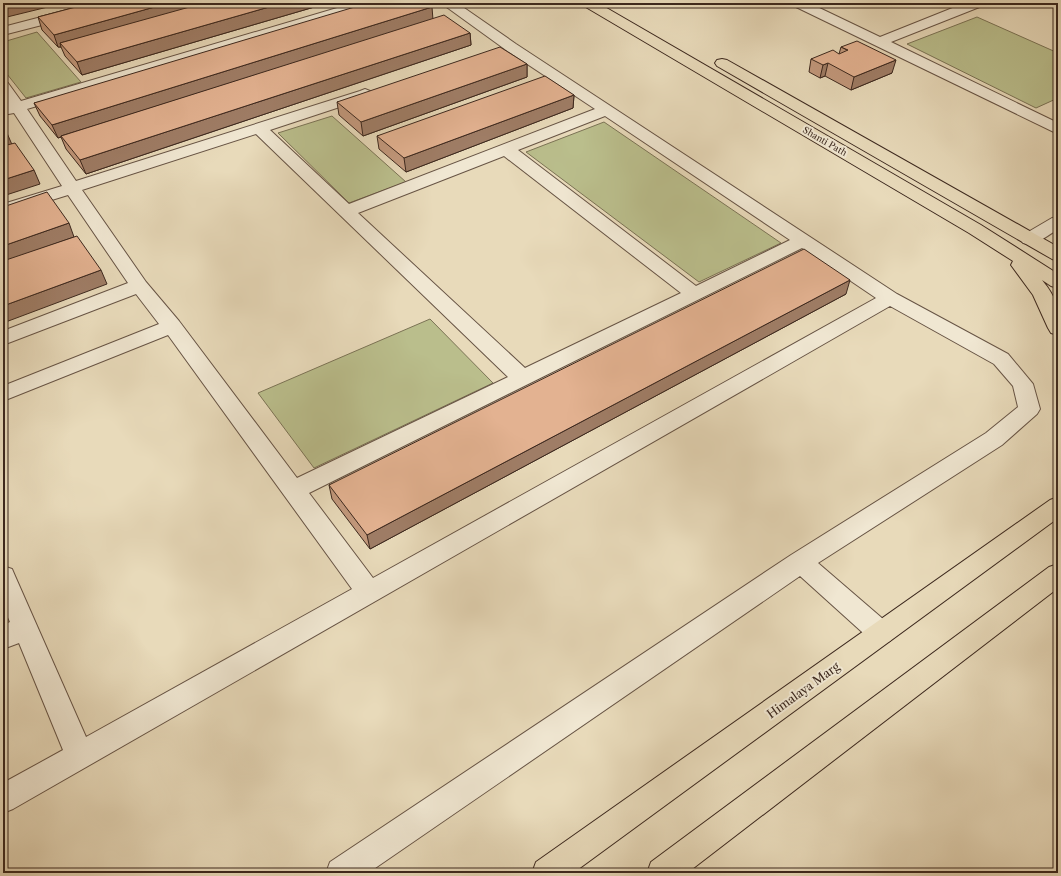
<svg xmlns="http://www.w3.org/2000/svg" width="1061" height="876" font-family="'Libre Caslon Text',serif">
	<rect width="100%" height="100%" fill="#e8daba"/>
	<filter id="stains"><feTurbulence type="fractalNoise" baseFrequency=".005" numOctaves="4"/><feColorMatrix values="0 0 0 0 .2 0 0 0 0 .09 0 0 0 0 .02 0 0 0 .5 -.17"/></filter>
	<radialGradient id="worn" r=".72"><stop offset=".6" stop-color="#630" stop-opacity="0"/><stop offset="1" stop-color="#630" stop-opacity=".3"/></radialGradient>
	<path fill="#babe8c" stroke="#7b7355" d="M977,17L1058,53V98L1036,108L907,44Z
		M37,32L81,82L26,98L3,69V42Z
		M332,116L406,182L349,203L278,133Z
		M604,122L781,243L699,282L526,152Z
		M430,319L493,383L314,468L258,393Z"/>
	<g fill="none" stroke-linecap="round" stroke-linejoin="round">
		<defs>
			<path id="minor" d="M95,3H118L116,6L3,35V27Z
				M354,3H375L373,6L27,109L76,181L360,91L365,89L370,91L373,94L370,97L270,130L349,204L595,109L506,50L441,3H457L516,44L897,294L1008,354L1033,384L1040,409L1037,414L1002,445L818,563L890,625L894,633L890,641L881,644L872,641L800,576L368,873H326L330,862L791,555L986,433L1018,407L1013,386L994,364L890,306L13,809L3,813V783L63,750L19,643L3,649V625L10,622L3,606V566L12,569L15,576L86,737L352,589L168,335L3,401V386L159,324L136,294L3,345V331L128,283L68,195L3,215V204L62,186L14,113L3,115V107L8,105L3,97V82L8,83L21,101ZM605,116L790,240L696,286L518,150ZM256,134L508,377L297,478L179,321L146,282L82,190ZM504,156L681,293L525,368L358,213ZM802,248L876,298L373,578L309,493Z
				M792,3H809L880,37L965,3H984L982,6L891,42L1058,123V134L794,6Z
				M1058,217V229C1047,236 1036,246 1023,243L1020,239L1023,235L1052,218Z"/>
			<path id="major" d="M582,3H598L981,225L1058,274V288L1051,286L1042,280C1059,301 1058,309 1058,335L1051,333L1048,328L1033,295L1011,265L1013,261L969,233L584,6Z
				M722,59L727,60L1058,247V261L1052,259L717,66L715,63L717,60Z
				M1058,497V518L573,873H532L536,862L1050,500Z
				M1058,564V588L687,873H647L651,862L1049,567Z"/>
		</defs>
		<use href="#minor" stroke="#675445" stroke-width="2"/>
		<use href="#major" stroke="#3c281e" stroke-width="2"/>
		<use href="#minor" fill="#f0e7d2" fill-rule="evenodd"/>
		<use href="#major" fill="#e8daba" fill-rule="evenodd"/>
	</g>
	<path fill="#c3997d" stroke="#3c281e" d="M91,3H328L82,75L65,56L61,47H58L42,30L38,17Z
		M433,19L470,33L471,45L86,174L66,149L61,137L58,138L40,116L34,103Z
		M841,47L892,73L851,90L825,76L820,78L809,72L811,59L839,54Z
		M527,64V77L363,136L339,115L337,102Z
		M574,95L573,108L406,172L379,149L377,136Z
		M846,294L370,549L332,499L329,485Z"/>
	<path fill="#9f7d66" stroke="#3c281e" d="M10,3H64L3,18V5Z
		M169,3H217L60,43L61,47H58L54,35Z
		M283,3H328L82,75L77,62Z
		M432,7L433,20L61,136V137L58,138L52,125Z
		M470,33L471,45L86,174L80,160Z
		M896,60L892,73L851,90L854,77Z
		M828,63L825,76L820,78L823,65Z
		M527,64V77L363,136L361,122Z
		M574,95L573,108L406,172L404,158Z
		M7,133L13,147L3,150V135Z
		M34,170L40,184L3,196V180Z
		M69,223L74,237L3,262V246Z
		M101,270L107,284L3,323V306Z
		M850,280L846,294L370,549L367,535Z
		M3,754L5,759L3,760Z"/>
	<path fill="#e3b291" stroke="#3c281e" d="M3,3H10L3,5Z
		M91,3H169L54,35L38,17Z
		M204,3H283L77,62L60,43Z
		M368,3H426L432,7L52,125L34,103Z
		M444,15L470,33L80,160L61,136Z
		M857,41L896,60L854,77L828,63L823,65L811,59L833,50L839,54L848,50L841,47Z
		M500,47L527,64L361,122L337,102Z
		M545,76L574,95L404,158L377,136Z
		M3,127L7,133L3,135Z
		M15,143L34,170L3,180V146Z
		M47,192L69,223L3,246V207Z
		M77,236L101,270L3,306V261Z
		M804,249L850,280L367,535L329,485Z"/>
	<g text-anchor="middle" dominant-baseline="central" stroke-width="4" stroke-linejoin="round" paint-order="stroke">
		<g font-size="9" fill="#3c281e" stroke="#f0e7d2">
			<text transform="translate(825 141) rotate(30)">Shanti Path</text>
		</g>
		<g font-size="12" fill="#3c281e" stroke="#f0e7d2">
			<text transform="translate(803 690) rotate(-36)">Himalaya Marg</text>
		</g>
	</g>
	<rect width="1061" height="876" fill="none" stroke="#e8daba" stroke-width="16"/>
	<rect x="4" y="4" width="1053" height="868" fill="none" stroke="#3c281e" stroke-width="2"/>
	<rect x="8" y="8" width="1045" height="860" fill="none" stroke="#3c281e"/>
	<rect width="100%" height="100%" filter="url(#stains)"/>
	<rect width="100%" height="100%" fill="url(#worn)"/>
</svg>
